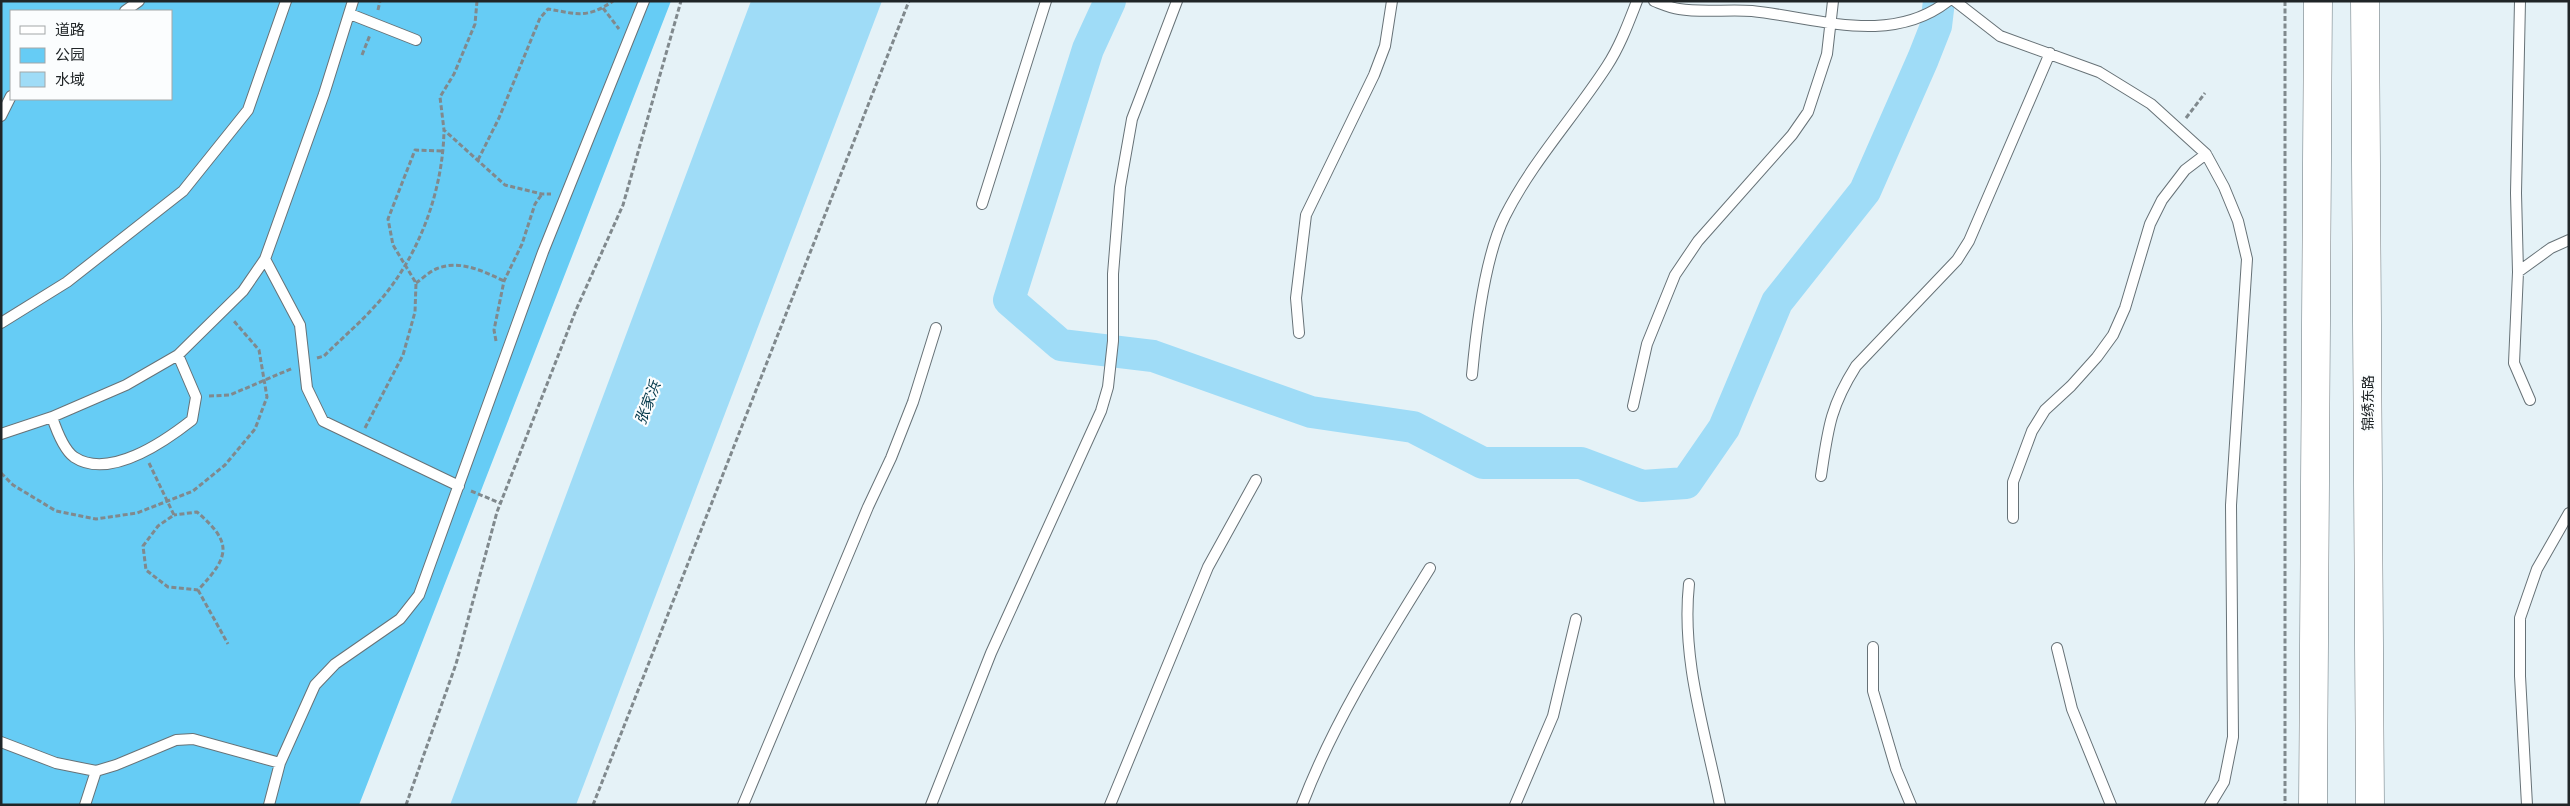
<svg xmlns="http://www.w3.org/2000/svg" width="2570" height="806" font-family="Karla,'Noto Sans SC',sans-serif">
	<rect width="100%" height="100%" fill="#e5f2f7"/>
	<path fill="#66ccf5" fill-rule="evenodd" d="M1,1H671L359,805H1ZM11,11H171V99H11Z"/>
	<path fill="#9fdcf7" d="M751,1H882L576,805H450Z"/>
	<g fill="none" stroke-linecap="round" stroke-linejoin="round">
		<path stroke="#9fdcf7" stroke-width="32" d="M1110,1L1088,49L1009,300L1061,345L1153,356L1311,412L1413,427L1483,463H1581L1642,486L1686,483L1724,428L1777,302L1865,191L1923,59L1936,26L1939,1"/>
		<defs>
			<path id="lane" d="M353,1L324,94L265,259L300,325L307,388L323,421L459,486
				M1654,1C1662,4 1671,8 1679,9C1703,13 1728,9 1752,11C1818,18 1890,46 1948,1
				M1955,1L2000,36L2099,72L2151,104L2206,154L2224,187L2238,221L2247,259L2231,505L2233,737L2224,782L2210,805
				M125,11L139,1
				M350,14L416,40
				M1,116L11,96
				M982,204L1046,1
				M2518,272L2516,193L2520,1
				M1,323L67,282L183,191L248,110L286,1
				M1299,333L1296,298L1306,215L1374,75L1385,46L1392,1
				M1472,375C1476,331 1485,256 1505,216C1532,162 1574,117 1607,66C1620,46 1628,24 1637,1
				M2530,400L2514,363L2518,272L2551,248L2569,240
				M1633,406L1647,344L1675,275L1698,241L1792,135L1808,112L1827,54L1833,1
				M52,417C56,429 63,449 74,457C109,480 164,442 192,420L196,397L178,355
				M1,434L52,417L126,385L178,355L243,291L265,259
				M1821,476C1828,429 1830,407 1856,366L1957,260L1969,241L2050,53
				M2013,518V482L2032,431L2045,410L2071,386L2097,357L2113,335L2125,308L2150,224L2162,200L2185,170L2206,154
				M1689,584C1681,659 1705,731 1720,805
				M1873,647V691L1896,769L1911,805
				M2057,648L2072,709L2111,805
				M1,742L56,763L96,771L116,765L176,740L193,739L280,763
				M85,805L96,771
				M269,805L280,763L315,685L335,664L400,619L419,595L543,252L644,1
				M743,805L868,507L891,458L913,402L936,328
				M931,805L991,653L1101,411L1108,387L1113,341V274L1120,187L1132,119L1177,1
				M1110,805L1208,567L1256,480
				M1302,805C1334,721 1383,644 1430,568
				M1515,805L1553,716L1576,619
				M2527,805L2520,676V618L2537,569L2569,513"/>
			<path id="secondary" d="M2365,1L2370,805
				M2313,805L2318,1"/>
		</defs>
		<use href="#lane" stroke="#677277" stroke-width="12"/>
		<use href="#secondary" stroke="#677277" stroke-width="29"/>
		<path stroke="#80898d" stroke-width="3" stroke-dasharray="5 2.5" stroke-linecap="butt" d="M477,1L475,24L454,74L440,97L444,130L505,185L542,194H551
			M2285,1V805
			M603,8L619,29
			M378,10L380,1
			M362,55L370,35
			M2186,118L2205,93
			M478,160L499,118L540,18L548,9C577,14 587,19 613,1
			M416,283C422,279 429,272 436,269C459,259 483,271 504,281
			M496,341L494,330L504,281L522,244L535,204L542,194
			M317,358L324,356C341,339 360,323 376,305C418,259 443,192 444,130
			M209,396L230,395L293,368
			M365,428L403,355L415,312L416,283L393,245L388,219L415,150L443,151
			M149,463L174,515L158,526L143,546L146,570L168,587L198,590C230,556 233,543 197,512L174,515
			M1,473L13,485L56,511L96,519L137,513L193,491L225,465L255,429L267,397L259,350L233,320
			M471,491L500,503
			M198,590L228,644
			M406,805L456,664L497,512L576,310L623,205L681,1
			M593,805L909,1"/>
		<use href="#lane" stroke="#fff" stroke-width="10"/>
		<use href="#secondary" stroke="#fff" stroke-width="28"/>
	</g>
	<g text-anchor="middle" dominant-baseline="central" stroke-width="4.5" stroke-linejoin="round" paint-order="stroke">
		<g font-size="14" fill="#202527" stroke="#fbfdfe">
			<text transform="translate(2368 403) rotate(-90)">锦绣东路</text>
		</g>
		<g font-size="15" font-style="italic" fill="#02384a" stroke="#fbfdfe">
			<text transform="translate(648 403) rotate(-69)">张家浜</text>
		</g>
	</g>
	<rect width="2570" height="806" fill="none" stroke="#202527" stroke-width="5"/>
	<rect x="10" y="10" width="162" height="90" fill="#fbfdfe" stroke="#a3a7a8"/>
	<rect x="20" y="26" width="25" height="8" fill="#ffffff" stroke="#a3a7a8"/>
	<text x="55" y="35" font-size="15" fill="#202527">道路</text>
	<rect x="20" y="48" width="25" height="15" fill="#66ccf5" stroke="#a3a7a8"/>
	<text x="55" y="60" font-size="15" fill="#202527">公园</text>
	<rect x="20" y="72" width="25" height="15" fill="#9fdcf7" stroke="#a3a7a8"/>
	<text x="55" y="85" font-size="15" fill="#202527">水域</text>
</svg>
